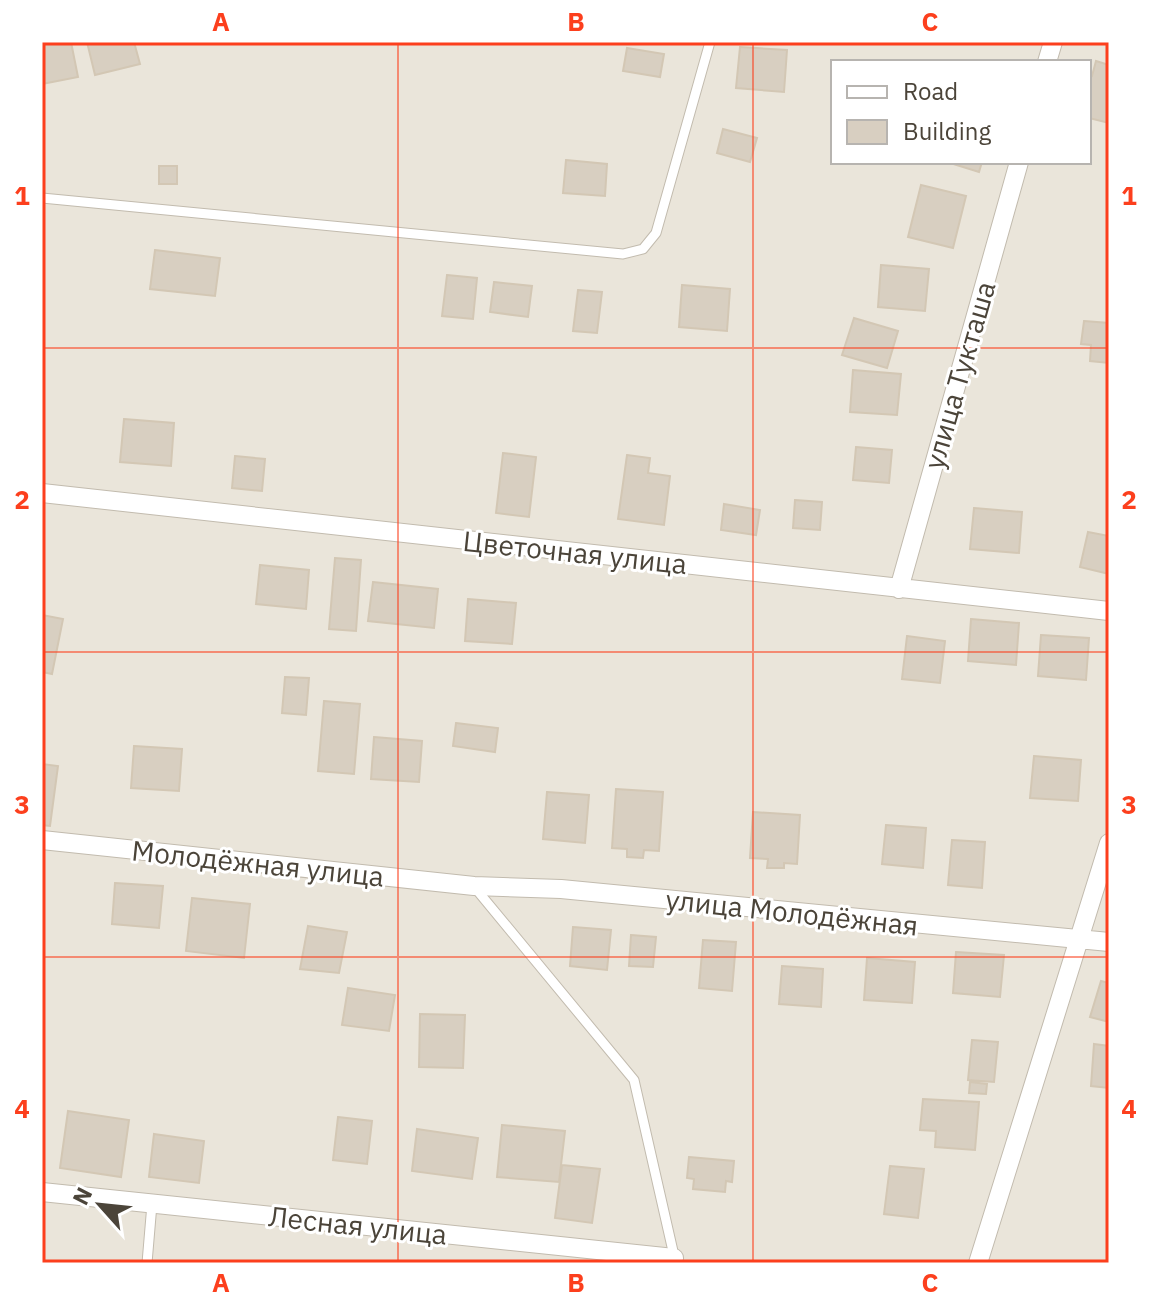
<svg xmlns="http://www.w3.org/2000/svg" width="1151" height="1305" font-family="'IBM Plex Sans',sans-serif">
	<rect width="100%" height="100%" fill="#f6f3ec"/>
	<path fill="#eae5da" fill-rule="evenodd" d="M42,42H1109V1263H42ZM833,62H1089V162H833Z"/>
	<path fill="#d8cfc1" stroke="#d3c7b4" stroke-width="2" d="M42,42H71L78,77L42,84Z
		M87,42H134L140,64L95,75Z
		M740,47L787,50L784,92L736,88Z
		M627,48L664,54L660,77L623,71Z
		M1096,61L1109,65V123L1089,118V75L1092,76Z
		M723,129L757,138L750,162L717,153Z
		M566,160L607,164L605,196L563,193Z
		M947,162H982L979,172Z
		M159,166H177V184H159Z
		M921,185L966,196L953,248L908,237Z
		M155,250L220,258L215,296L150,289Z
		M881,265L929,269L925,311L878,307Z
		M447,275L477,278L473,319L442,316Z
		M494,282L532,286L528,317L490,312Z
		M682,285L730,289L727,331L679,327Z
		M578,290L602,292L597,333L573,331Z
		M854,318L898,331L887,368L842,355Z
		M1084,321L1109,323V363L1090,361L1091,345L1081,344Z
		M853,370L901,374L897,415L850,412Z
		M124,419L174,423L171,466L120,462Z
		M856,447L892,450L889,483L853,480Z
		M503,453L536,457L529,517L496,513Z
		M627,455L650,458L648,473L670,476L664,525L618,519Z
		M235,456L265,459L262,491L232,488Z
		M795,500L822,502L820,530L793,528Z
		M724,504L760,510L756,535L721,530Z
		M974,508L1022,512L1019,553L970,549Z
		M1088,532L1109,536V574L1080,567Z
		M335,558L361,560L356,631L329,629Z
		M260,565L309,570L306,609L256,604Z
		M373,582L438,589L434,628L368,621Z
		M468,599L516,603L512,644L465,641Z
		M42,615L63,619L52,674L42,672Z
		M971,619L1019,623L1016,665L968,661Z
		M1041,635L1089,638L1086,680L1038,676Z
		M907,636L945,641L940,683L902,679Z
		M285,677L309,678L306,715L282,713Z
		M324,701L360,704L354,774L318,771Z
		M456,723L498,728L495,752L453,746Z
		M374,737L422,741L419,782L371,779Z
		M134,746L182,749L179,791L131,788Z
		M1034,756L1081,760L1078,801L1030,798Z
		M42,764L58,766L50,826L42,825Z
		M616,789L663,792L659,851L644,850L643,858L627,857V849L612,848Z
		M547,792L589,795L585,843L543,839Z
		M753,812L800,815L797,864L784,863V868H767L768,859L750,858Z
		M886,825L926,828L923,868L882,864Z
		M952,840L985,842L982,888L948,885Z
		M115,883L163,886L159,928L112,924Z
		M192,898L250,904L244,958L186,951Z
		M308,926L347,932L339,973L300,969Z
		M573,927L611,930L607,970L570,966Z
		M631,935L656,937L653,967L629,966Z
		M703,940L736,942L732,991L699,988Z
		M956,952L1004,955L1000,997L953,993Z
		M867,958L915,962L912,1003L864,1000Z
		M782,966L823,969L821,1007L779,1004Z
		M1101,981L1109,983V1022L1090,1017Z
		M348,988L395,995L389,1031L342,1025Z
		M420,1014L465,1015L463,1068L419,1067Z
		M972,1040L998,1042L994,1082L968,1080Z
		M1094,1044L1109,1046V1088L1091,1086Z
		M970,1082L987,1084L986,1094L969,1093Z
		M923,1099L979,1102L975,1150L935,1147L936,1131L920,1130Z
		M68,1111L129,1120L121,1177L60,1168Z
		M338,1117L372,1121L367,1164L333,1160Z
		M502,1125L565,1131L559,1182L497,1177Z
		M417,1129L478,1138L472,1179L412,1171Z
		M154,1134L204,1141L199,1183L149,1177Z
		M689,1157L734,1161L732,1182L726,1181L725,1192L693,1189L694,1179L687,1178Z
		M562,1165L600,1169L592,1223L555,1218Z
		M890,1166L924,1169L918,1218L884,1214Z"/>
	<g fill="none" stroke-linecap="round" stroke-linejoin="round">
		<defs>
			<path id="lane" d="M42,198L623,254L643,249L656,233L710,42
				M476,889L634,1080L675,1260
				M147,1263L152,1204"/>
			<path id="street" d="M1047,62L1053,42
				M42,493L1109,611
				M899,589L1019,162
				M42,840L474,886L561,889L1109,942
				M42,1192L674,1258
				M978,1263L1109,843"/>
		</defs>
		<use href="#lane" stroke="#c2bbae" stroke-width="11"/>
		<use href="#street" stroke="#c2bbae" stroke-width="20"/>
		<use href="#lane" stroke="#fff" stroke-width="9"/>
		<use href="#street" stroke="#fff" stroke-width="18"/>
	</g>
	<path fill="none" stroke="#fc3f1d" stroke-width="2" stroke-opacity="0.55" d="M398,42V1263M753,42V1263M42,348H1109M42,652H1109M42,957H1109"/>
	<g text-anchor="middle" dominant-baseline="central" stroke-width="6" stroke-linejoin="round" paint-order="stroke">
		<g font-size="28" fill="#4b4439" stroke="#fff">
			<text transform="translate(959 375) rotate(-74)">улица Тукташа</text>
			<text transform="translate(575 552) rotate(6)">Цветочная улица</text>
			<text transform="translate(258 863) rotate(6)">Молодёжная улица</text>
			<text transform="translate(792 912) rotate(6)">улица Молодёжная</text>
			<text transform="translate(358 1225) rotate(6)">Лесная улица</text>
		</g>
	</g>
	<rect width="1151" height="1305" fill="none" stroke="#ffffff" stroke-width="88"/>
	<rect x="831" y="60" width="260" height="104" fill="#ffffff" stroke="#b7b4b0" stroke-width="2"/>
	<rect x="847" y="86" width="40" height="12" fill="#ffffff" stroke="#b7b4b0" stroke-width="2"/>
	<text x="903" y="100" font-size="24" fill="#4b4439">Road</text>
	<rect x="847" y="120" width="40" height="24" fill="#d8cfc1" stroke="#b7b4b0" stroke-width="2"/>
	<text x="903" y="140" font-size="24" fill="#4b4439">Building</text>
	<g transform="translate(100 1205) rotate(297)" stroke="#ffffff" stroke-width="6" paint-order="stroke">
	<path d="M0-6L14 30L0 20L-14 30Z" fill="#4b4439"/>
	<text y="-12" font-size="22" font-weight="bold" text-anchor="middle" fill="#4b4439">N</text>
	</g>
	<rect x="44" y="44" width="1063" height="1217" fill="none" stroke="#fc3f1d" stroke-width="3"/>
	<g font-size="26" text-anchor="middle" font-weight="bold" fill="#fc3f1d">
		<text x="221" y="31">A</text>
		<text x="576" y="31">B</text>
		<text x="930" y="31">C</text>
		<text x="22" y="205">1</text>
		<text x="1129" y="205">1</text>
		<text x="22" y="509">2</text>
		<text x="1129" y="509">2</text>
		<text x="22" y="814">3</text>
		<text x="1129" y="814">3</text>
		<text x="22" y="1118">4</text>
		<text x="1129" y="1118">4</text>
		<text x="221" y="1292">A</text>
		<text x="576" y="1292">B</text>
		<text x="930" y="1292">C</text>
	</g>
</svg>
